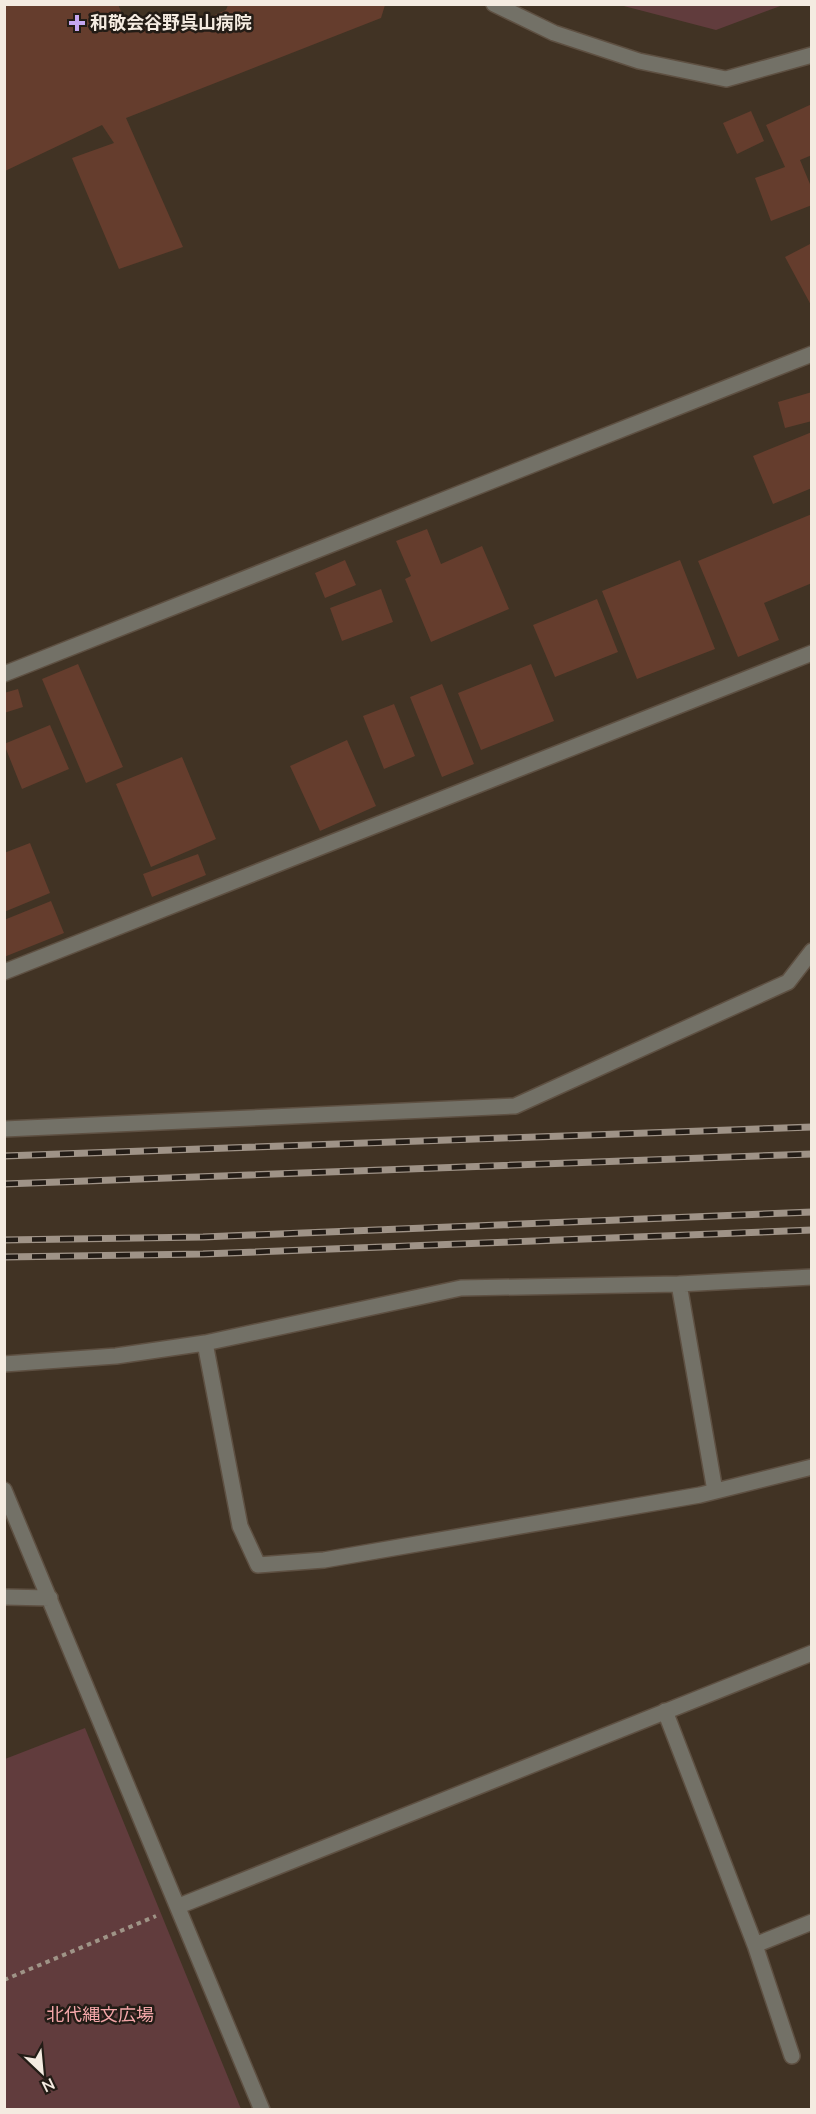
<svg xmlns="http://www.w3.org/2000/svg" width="816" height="2114" font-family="'Nunito Sans','Noto Sans JP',sans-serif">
	<rect width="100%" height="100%" fill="#413324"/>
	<path fill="#613c3d" d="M620,5H783L716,30Z
		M85,1728L241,2109H5V1759Z"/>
	<path fill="#653d2d" d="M5,4H118L122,14L172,34L226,10L228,5H385L381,18L126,118L183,247L119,269L72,158L114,143L102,125L5,171Z
		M812,104V155L800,160L812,189V205L771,221L755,178L785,167L766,125Z
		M751,111L764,141L737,154L723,123Z
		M812,243V307L785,257Z
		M812,392V421L785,428L778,402Z
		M812,432V488L773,504L753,456Z
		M812,514V583L764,603L779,640L738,657L698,561Z
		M427,529L441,564L482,546L509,609L431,642L405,579L411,576L396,541Z
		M345,560L356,585L325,598L315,573Z
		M680,560L715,649L637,679L602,591Z
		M381,589L393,622L342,641L330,608Z
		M597,599L618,652L555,677L533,625Z
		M78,664L123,767L86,783L42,679Z
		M531,664L554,721L481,750L458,693Z
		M442,684L474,764L442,777L410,697Z
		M18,689L23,707L4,713V693Z
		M394,704L415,756L384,769L363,716Z
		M50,725L69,769L22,789L4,744Z
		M347,740L376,806L320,831L290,766Z
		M182,757L216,839L151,867L116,784Z
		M30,843L50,893L4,912V853Z
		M198,854L206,875L152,897L143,874Z
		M51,901L64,933L4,957V920Z"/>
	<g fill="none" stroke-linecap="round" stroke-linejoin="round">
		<defs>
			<path id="minor" d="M494,4L554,33L639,61L726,79L812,55
				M4,674L812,354
				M4,972L812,653
				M4,1129L515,1106L788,982L812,951
				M679,1284L715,1491
				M205,1343L240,1526L258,1565L324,1560L700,1495L812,1467
				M4,1364L116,1356L205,1343L461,1288L679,1284L812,1277
				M4,1490L262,2110
				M4,1597L50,1598
				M665,1711L755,1945L792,2056
				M179,1906L812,1653
				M755,1945L812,1922"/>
		</defs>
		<use href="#minor" stroke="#5e5042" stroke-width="18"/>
		<path stroke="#9f9487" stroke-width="4" stroke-dasharray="4.5 4.5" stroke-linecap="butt" d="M4,1980L156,1916"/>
		<use href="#minor" stroke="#737167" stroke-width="15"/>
		<defs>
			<path id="rail" d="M4,1156L812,1127
				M4,1184L812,1154
				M4,1240L203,1237L812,1212
				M4,1257L203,1254L812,1230"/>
		</defs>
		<use href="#rail" stroke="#9f9387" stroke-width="7"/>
		<use href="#rail" stroke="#231c16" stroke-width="4.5" stroke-dasharray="14" stroke-linecap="butt"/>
	</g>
	<path fill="#c4a7f1" stroke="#231c16" stroke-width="2" d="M74 14h6v6h6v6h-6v6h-6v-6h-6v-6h6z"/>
	<g text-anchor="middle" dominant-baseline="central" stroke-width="5" stroke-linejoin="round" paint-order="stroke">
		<g font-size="18" font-weight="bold" fill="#f4ebe1" stroke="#231c16" text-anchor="start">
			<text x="90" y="23">和敬会谷野呉山病院</text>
		</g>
		<g font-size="18" fill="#f3a6a8" stroke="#231c16">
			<text x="100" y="2015">北代縄文広場</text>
		</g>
	</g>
	<rect width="816" height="2114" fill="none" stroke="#f4ebe1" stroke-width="12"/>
	<g transform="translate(42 2072) rotate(154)" stroke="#231c16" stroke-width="4.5" paint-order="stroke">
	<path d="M0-4.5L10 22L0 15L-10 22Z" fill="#f4ebe1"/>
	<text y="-9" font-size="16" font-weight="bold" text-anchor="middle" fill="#f4ebe1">N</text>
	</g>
</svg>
